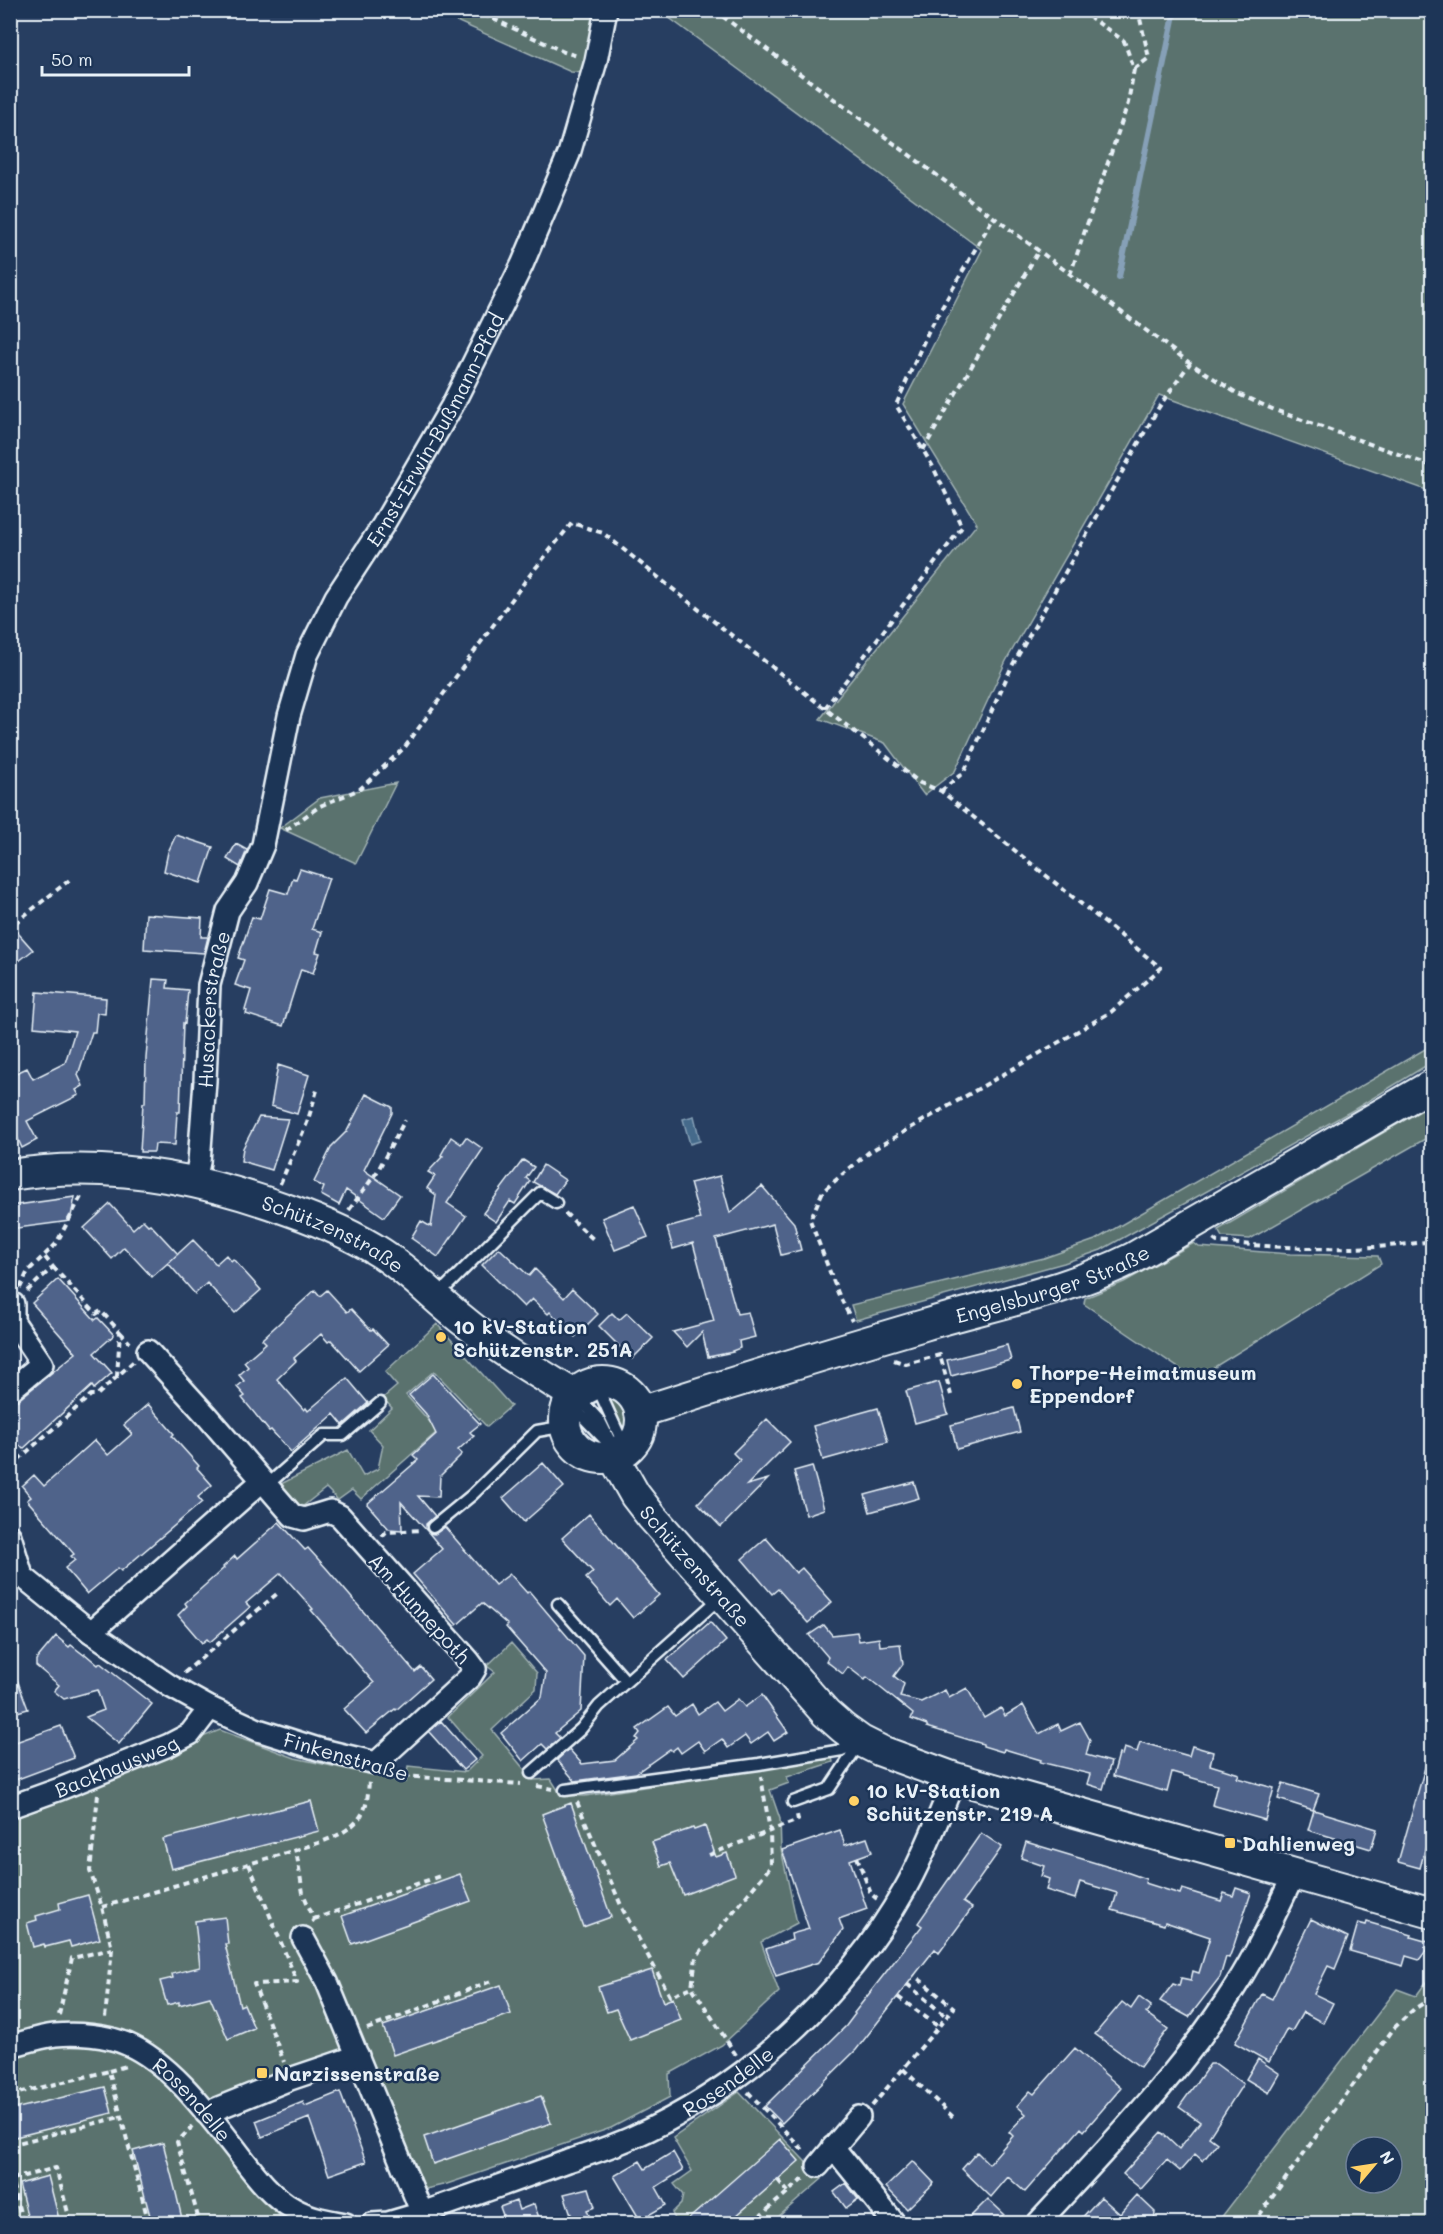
<svg xmlns="http://www.w3.org/2000/svg" width="1443" height="2234" font-family="Mali,sans-serif">
	<rect width="100%" height="100%" fill="#273e61"/>
	<filter id="ink" filterUnits="userSpaceOnUse"><feTurbulence type="fractalNoise" baseFrequency=".0167" numOctaves="2"/><feDisplacementMap in="SourceGraphic" scale="12" xChannelSelector="R" yChannelSelector="G"/><feConvolveMatrix kernelMatrix="1 2 1 2 8 2 1 2 1" color-interpolation-filters="sRGB"/></filter>
	<g filter="url(#ink)">
		<path fill="#5a726e" stroke="#a1b2b3" stroke-width="1.5" fill-rule="evenodd" d="M434,11H597L585,73L571,72Z
			M660,11H1432V492L1159,395L1006,661L955,771L924,795L885,743L820,719L977,524L903,404L982,250Z
			M396,783L356,863L280,828L320,798Z
			M1432,1045V1062L1355,1109L1101,1250L1064,1263L856,1320L851,1305L1044,1258L1095,1240Z
			M1432,1104V1135L1250,1239L1222,1237L1218,1230Z
			M1194,1243L1199,1247L1290,1254L1378,1256L1381,1264L1195,1379L1084,1304L1085,1298L1124,1282Z
			M437,1324L511,1406L487,1427L434,1371L406,1395L438,1431L361,1499L352,1490L338,1500L326,1488L298,1510L277,1486L348,1450L363,1476L378,1469L383,1445L369,1430L392,1408L383,1398L397,1386L385,1372Z
			M600,1393C623,1395 641,1420 621,1439Z
			M511,1643L537,1673L536,1689L492,1730L533,1780L551,1779L561,1795L585,1796L761,1769L831,1753L833,1762L787,1777L789,1783L770,1790L780,1819L781,1849L797,1923L761,1942L779,1992L722,2045L669,2074L670,2097L611,2128L447,2184L417,2191L360,2051L201,2110L259,2186L282,2220L280,2223L11,2224V1814L220,1730L295,1758L406,1782L408,1766L466,1772L482,1756L448,1717L495,1672L487,1666Z
			M1432,1974V2223H1217L1397,1989L1416,1996ZM1356,2147H1392V2183H1356Z
			M739,2092L822,2179L771,2223H677L672,2213L681,2204L683,2195L674,2184L692,2171L673,2138Z"/>
		<path fill="#456a8b" stroke="#86a0b7" stroke-width="1.5" d="M694,1116L700,1141L690,1144L683,1119Z"/>
		<g fill="none" stroke-linecap="round" stroke-linejoin="round">
			<path stroke="#86a0b7" stroke-width="6" d="M1119,277L1175,10"/>
		</g>
		<path fill="#50638a" stroke="#e8f1f8" stroke-width="1.5" d="M176,835L213,847L201,883L164,871L168,852Z
			M236,844L247,850L240,867L227,859Z
			M300,869L329,878L312,929L322,932L316,952L320,953L313,973L301,969L283,1026L246,1014L247,1011L245,1010L251,990L235,985L244,960L238,958L252,917L260,919L270,889L288,894L293,878L296,879Z
			M146,914L202,918L201,937H208L204,953L144,949Z
			M10,924L33,950L10,968Z
			M153,979L168,980L167,988L188,990L185,1024L183,1023L180,1112H177L175,1145L155,1144L154,1152H140L143,1103H145L146,1058Z
			M37,992L106,998L105,1014L97,1013L95,1032H92L78,1075L83,1086L76,1090L79,1095L27,1121L37,1140L22,1148L11,1124L17,1121L10,1109V1076L27,1068L33,1079L65,1063L75,1031L34,1027Z
			M278,1065L309,1075L297,1114L271,1106Z
			M366,1094L392,1107V1113L364,1170L400,1195L384,1217L346,1190L339,1205L321,1195L324,1187L314,1182L332,1146L347,1131Z
			M259,1117L288,1119L272,1170L241,1161L243,1148Z
			M451,1137L461,1144L466,1137L483,1149L447,1203L466,1216L438,1257L411,1238L421,1221L431,1227L436,1195L427,1188L435,1176L428,1172L443,1156L441,1155Z
			M523,1160L534,1167L526,1178L530,1181L515,1204L510,1201L496,1222L483,1213Z
			M543,1165L565,1180L555,1194L533,1182Z
			M720,1176L730,1213L762,1186L794,1223L801,1250L781,1255L773,1224L716,1239L737,1314L748,1312L755,1337L739,1341L740,1348L732,1351L733,1352L708,1357L702,1332L687,1347L673,1332L714,1321L693,1243L673,1249L667,1228L700,1219L690,1183Z
			M75,1197L70,1221L10,1229V1206Z
			M110,1204L133,1229L143,1220L148,1225L150,1224L178,1254L152,1277L124,1247L112,1259L84,1228Z
			M634,1205L648,1237L615,1250L602,1218Z
			M193,1240L216,1264L226,1255L231,1261L233,1259L261,1290L235,1313L207,1283L195,1294L168,1263Z
			M499,1248L529,1276L535,1269L564,1298L572,1289L598,1314L575,1337L550,1312L548,1314L532,1299L524,1307L482,1265Z
			M58,1279L95,1320L98,1318L114,1335L94,1353L112,1373L94,1389L92,1386L23,1449L10,1435V1403L18,1400L76,1353L32,1303Z
			M315,1290L320,1296L327,1290L347,1312L351,1309L371,1330L373,1329L388,1345L359,1371L331,1340L328,1342L321,1334L294,1358L296,1361L277,1379L304,1410L306,1408L308,1411L347,1378L368,1403L343,1425L334,1414L291,1452L271,1430L269,1431L242,1398L245,1396L237,1387L244,1381L239,1375L248,1367L244,1362L266,1343L262,1339Z
			M612,1313L619,1320L627,1313L653,1338L632,1359L599,1326Z
			M1007,1345L1011,1360L951,1376L947,1360Z
			M433,1374L480,1424L470,1432L474,1436L458,1450L462,1454L440,1476L439,1497L418,1496L435,1516L426,1524L427,1531L401,1502L402,1530L389,1529L367,1504L418,1460L413,1455L436,1434L426,1414L409,1395Z
			M939,1382L948,1414L915,1423L906,1391Z
			M148,1404L174,1434L172,1436L199,1466L197,1468L212,1485L198,1497L202,1502L188,1514L121,1571L118,1568L87,1594L65,1568L75,1560L71,1556L74,1554L27,1500L31,1497L22,1486L34,1475L44,1486L95,1440L108,1455L132,1434L124,1425Z
			M878,1408L888,1442L823,1460L813,1426Z
			M1014,1408L1020,1432L957,1449L951,1425Z
			M767,1419L790,1442L747,1485L768,1479L721,1527L698,1503L740,1460L733,1453Z
			M543,1463L564,1487L524,1522L503,1498Z
			M812,1466L824,1509L806,1515L794,1471Z
			M914,1482L919,1498L870,1512L865,1495Z
			M589,1514L659,1595L633,1618L617,1599L610,1606L586,1578L593,1572L562,1538Z
			M279,1522L305,1550L308,1548L327,1569L415,1672L421,1667L431,1679L396,1710L395,1709L366,1733L344,1709L374,1683L311,1610L313,1609L281,1573L246,1603L250,1607L210,1642L207,1639L202,1643L178,1615L187,1606L185,1603L224,1568L223,1567L235,1556L237,1559Z
			M445,1527L495,1585L510,1574L527,1593L529,1591L584,1656L581,1711L555,1733L560,1738L547,1749L542,1744L523,1761L501,1733L542,1697L546,1673L506,1627L508,1625L482,1603L457,1625L413,1574L442,1549L428,1532L435,1534Z
			M766,1538L796,1573L802,1568L832,1602L808,1623L778,1589L772,1594L742,1559Z
			M710,1622L726,1641L684,1679L667,1660Z
			M824,1625L832,1635L857,1632L859,1641L879,1638L880,1646L900,1644L903,1664L894,1676L904,1684L900,1697L921,1702L945,1690L949,1698L967,1688L984,1718L1001,1708L1005,1716L1023,1705L1039,1734L1058,1724L1061,1731L1080,1722L1090,1740L1086,1755L1111,1762L1103,1789L1087,1784L1090,1774L1040,1762L1041,1760L1004,1749L1003,1752L983,1746V1744L927,1727V1725L911,1719L913,1714L867,1677L865,1680L848,1667L843,1674L826,1661L828,1657L809,1635Z
			M56,1636L69,1647L71,1645L84,1655L85,1654L98,1665L100,1663L152,1704L119,1744L86,1717L104,1710L97,1690L64,1699L54,1691L59,1685L36,1666V1660Z
			M10,1666H12L28,1709L10,1714Z
			M762,1695L788,1732L774,1741L768,1732L751,1744L745,1736L728,1748L722,1739L705,1751L698,1741L681,1753L677,1747L672,1751L670,1749L636,1773L575,1781L557,1760L569,1749L582,1764L615,1760L638,1740L636,1738L640,1733L637,1729L668,1707L675,1716L692,1704L698,1714L715,1702L722,1711L738,1699L745,1707Z
			M441,1721L475,1760L463,1770L429,1732Z
			M61,1726L74,1758L10,1782V1744Z
			M1140,1742L1189,1756L1192,1746L1213,1752L1210,1765L1239,1774L1237,1778L1274,1788L1265,1820L1212,1805L1217,1785L1172,1772L1167,1792L1113,1776L1119,1754L1122,1755L1124,1748L1137,1752Z
			M1428,1757H1432V1824L1420,1868L1398,1862Z
			M1283,1783L1319,1794L1313,1810L1278,1799Z
			M311,1801L319,1831L171,1869L163,1839Z
			M571,1803L611,1917L583,1927L542,1814Z
			M1314,1810L1377,1829L1371,1849L1308,1830Z
			M705,1826L716,1857L727,1853L735,1875L683,1895L670,1863L661,1866L652,1842L693,1828L694,1830Z
			M840,1830L845,1845L867,1838L872,1852L850,1860L867,1909L839,1919L843,1930L819,1962L776,1976L766,1949L792,1940L791,1934L809,1929L782,1850Z
			M981,1833L1002,1847L963,1902L972,1908L939,1953L935,1949L856,2050L782,2123L765,2106L846,2026L855,2014L854,2013L922,1926L918,1923Z
			M1026,1842L1129,1873L1146,1879L1145,1883L1180,1894L1182,1889L1221,1901L1224,1893L1233,1896L1236,1888L1251,1893L1234,1945L1229,1958L1226,1957L1220,1977L1189,2017L1160,2001L1173,1984L1179,1986L1181,1978L1191,1980L1193,1971L1199,1973L1210,1937L1165,1922L1164,1925L1112,1910L1117,1893L1080,1882L1075,1899L1046,1890L1049,1879L1041,1876L1044,1866L1021,1858Z
			M460,1874L471,1901L352,1944L342,1916Z
			M88,1895L100,1939L71,1947L69,1941L45,1947L44,1944L33,1947L27,1923L37,1920L36,1916L60,1909L59,1903Z
			M225,1917L228,1944H225L240,2006L244,2004L254,2028L228,2039L210,1997L179,2005V2002L167,2005L160,1981L173,1978L172,1974L200,1967L195,1921Z
			M1311,1919L1348,1937L1335,1969L1328,1966L1314,1994L1333,2003L1323,2023L1303,2012L1292,2031L1287,2029L1269,2062L1235,2043L1262,1994L1272,1999Z
			M1367,1922L1412,1935L1411,1937L1432,1943L1419,1960L1406,1956L1403,1966L1350,1951L1358,1923L1366,1925Z
			M652,1970L663,2002L673,1998L681,2020L630,2040L616,2009L607,2012L598,1987Z
			M501,1985L511,2014L393,2055L383,2026Z
			M1139,1997L1151,2006L1146,2013L1168,2029L1140,2067L1095,2034L1122,2002L1131,2009Z
			M1075,2048L1121,2088L1084,2131L1081,2128L1025,2192L1008,2177L991,2197L962,2169L977,2152L989,2164L1013,2136L1009,2132L1026,2114L1017,2106L1030,2091L1034,2094Z
			M1258,2059L1280,2074L1269,2093L1246,2079Z
			M1210,2064H1216L1243,2084L1209,2137L1217,2143L1203,2161L1195,2154L1180,2171L1167,2160L1141,2189L1123,2174L1161,2132L1179,2149L1200,2122L1179,2107Z
			M105,2087L112,2113L15,2137L10,2110Z
			M340,2092L366,2162L329,2175L309,2118L262,2137L256,2121L303,2102L305,2106Z
			M541,2096L551,2123L433,2164L424,2137Z
			M780,2139L799,2161L728,2223H684Z
			M163,2143L176,2193L183,2223H152L146,2201L133,2151Z
			M673,2152L683,2170L656,2187L666,2205L640,2220L614,2176L640,2161L645,2169Z
			M913,2161L934,2183L907,2209L886,2187Z
			M48,2176L60,2223H29L19,2184Z
			M846,2183L858,2199L846,2208L834,2192Z
			M589,2188L595,2207L587,2210L592,2223H574L564,2194Z
			M1137,2195L1155,2212L1154,2223H1077L1101,2197L1120,2214Z
			M988,2199L1004,2214L995,2223H964Z
			M516,2201L519,2210L534,2204L541,2223H486V2221L503,2215L500,2207Z"/>
		<g fill="none" stroke-linecap="round" stroke-linejoin="round">
			<defs>
				<path id="lane" d="M437,1296L540,1193L556,1203
					M600,1393L621,1439L609,1444L579,1413C583,1401 588,1398 600,1393Z
					M579,1398L600,1421L609,1439
					M266,1486L324,1435H343L380,1403
					M433,1527L472,1495L537,1431L566,1426
					M558,1604L626,1681
					M531,1773L581,1729L599,1706L720,1598
					M565,1790L759,1764L842,1750L858,1743
					M793,1802L829,1789L861,1741"/>
				<g id="street">
					<path id="s1" d="M195,1182L199,1162L205,1081L209,985L228,911L247,883L263,845L289,716L307,655L336,597L383,525L452,406L522,265L569,154L596,61L606,10"/>
					<path d="M10,1390L42,1364L13,1321V1304"/>
					<path d="M10,1536L22,1576L91,1632L170,1686L208,1707L258,1730L318,1749L376,1763L470,1677L475,1669L469,1661L340,1516L330,1511L304,1519L293,1516L206,1415L148,1351"/>
					<path d="M91,1632L262,1481"/>
					<path id="s2" d="M10,1807L60,1789L169,1745L190,1734L210,1708"/>
					<path d="M303,1938L327,1982L422,2213"/>
					<path id="s3" d="M10,2046C25,2042 40,2037 55,2035C77,2033 106,2035 127,2044C171,2063 208,2114 237,2151C253,2172 270,2196 294,2209C310,2218 328,2221 346,2224"/>
					<path d="M206,2113L290,2079L358,2056"/>
					<path d="M833,2147L895,2224"/>
					<path d="M818,2166L859,2117"/>
					<path id="s4" d="M372,2224L388,2223L422,2213C471,2196 519,2179 568,2161C589,2154 611,2147 631,2138C744,2088 844,1997 905,1889C925,1854 939,1815 955,1778"/>
					<path d="M1037,2224C1107,2148 1180,2074 1235,1987C1258,1951 1276,1912 1294,1874"/>
				</g>
				<g id="secondary">
					<path id="s5" d="M10,1175C105,1160 202,1178 291,1211C322,1222 353,1235 381,1253C412,1273 436,1300 465,1322C499,1350 537,1372 574,1395"/>
					<circle cx="603" cy="1420" r="38"/>
					<path id="s6" d="M640,1412C734,1382 829,1353 924,1325C994,1304 1067,1291 1133,1258L1432,1085"/>
					<path id="s7" d="M613,1456L635,1495L652,1517L826,1713L843,1728L861,1741L881,1751L955,1778L1432,1913"/>
				</g>
			</defs>
			<use href="#lane" stroke="#e8f1f8" stroke-width="15"/>
			<use href="#street" stroke="#e8f1f8" stroke-width="26"/>
			<use href="#secondary" stroke="#e8f1f8" stroke-width="34"/>
			<path stroke="#e8f1f8" stroke-width="4" stroke-dasharray="6 4.5" stroke-linecap="butt" d="M474,10L564,52L578,56
				M714,10L1190,363L1238,394L1277,411L1432,466
				M1134,69L1149,58L1138,10
				M1070,275L1128,103L1134,69L1124,41L1080,10
				M923,450L1038,252
				M825,708L962,527L932,465L896,405L928,332L993,218
				M941,791L964,772L1012,666L1159,407L1190,363
				M286,830L320,806L360,789L405,747L526,580L572,523L603,533L679,594L920,783L941,791L1161,968L1111,1012L869,1152L823,1191L810,1220L838,1293L852,1321
				M15,923L72,878
				M280,1184L307,1123L318,1087
				M349,1210L377,1172L405,1120
				M565,1213L593,1239
				M1213,1239L1217,1242C1292,1249 1358,1252 1432,1241
				M53,1267L96,1314L101,1311L120,1332L117,1376
				M20,1288L28,1271L56,1244L83,1193
				M27,1291L53,1267L44,1256
				M120,1332L130,1343
				M894,1360L906,1364L940,1355L951,1395
				M10,1467L91,1395H97L134,1361
				M382,1536L386,1532L421,1530
				M184,1673L279,1592
				M394,1772L403,1776L521,1784
				M537,1786L553,1789
				M98,1795L90,1871L102,1907L112,1949L105,2018
				M577,1802L623,1910L670,1996L692,1987
				M709,1855L798,1820L797,1815
				M857,1857L871,1894L877,1899
				M249,1864L297,1982L254,1984L284,2062
				M102,1907L296,1850
				M314,1919L443,1875
				M312,1922L314,1919L303,1893L296,1850C320,1842 353,1835 364,1810C368,1801 368,1791 369,1782
				M907,1984L947,2017
				M898,1997L939,2027
				M59,2015L72,1958L112,1949
				M367,2029L491,1981
				M736,2055L692,1987L696,1957L771,1866L770,1831L761,1777
				M903,2069L953,2117
				M109,2071L126,2066
				M748,2092L805,2152
				M10,2095L109,2071L149,2224
				M872,2106L954,2008L914,1975
				M193,2126L177,2142L200,2224
				M10,2145L120,2117
				M10,2175L23,2224
				M12,2179L56,2168L71,2224
				M778,2180L788,2192
				M731,2220L735,2224
				M751,2224L804,2178
				M1253,2224L1394,2028L1414,2009L1432,1998"/>
			<use href="#lane" stroke="#1d3557" stroke-width="10"/>
			<use href="#street" stroke="#1d3557" stroke-width="21"/>
			<use href="#secondary" stroke="#1d3557" stroke-width="30"/>
		</g>
	</g>
	<g fill="#ffd166" stroke="#1d3557" stroke-width="2">
		<circle cx="441" cy="1337" r="6"/>
		<circle cx="1017" cy="1384" r="6"/>
		<circle cx="854" cy="1801" r="6"/>
		<rect x="1224" y="1837" width="12" height="12" rx="3"/>
		<rect x="256" y="2067" width="12" height="12" rx="3"/>
	</g>
	<g text-anchor="middle" dominant-baseline="central" stroke-width="5" stroke-linejoin="round" paint-order="stroke">
		<g font-size="20" fill="#e8f1f8" stroke="#1d3557">
			<text stroke="none"><textPath href="#s1" startOffset="804">Ernst-Erwin-Bußmann-Pfad</textPath></text>
			<text stroke="none"><textPath href="#s1" startOffset="174">Husackerstraße</textPath></text>
			<text stroke="none"><textPath href="#s5" startOffset="334">Schützenstraße</textPath></text>
			<text stroke="none"><textPath href="#s6" startOffset="432">Engelsburger Straße</textPath></text>
			<text stroke="none"><textPath href="#s7" startOffset="138">Schützenstraße</textPath></text>
			<text transform="translate(420 1608) rotate(48)">Am Hunnepoth</text>
			<text transform="translate(346 1756) rotate(16)">Finkenstraße</text>
			<text stroke="none"><textPath href="#s2" startOffset="114">Backhausweg</textPath></text>
			<text stroke="none"><textPath href="#s4" startOffset="386">Rosendelle</textPath></text>
			<text stroke="none"><textPath href="#s3" startOffset="206">Rosendelle</textPath></text>
		</g>
		<g font-size="20" font-weight="bold" fill="#e8f1f8" stroke="#1d3557" text-anchor="start">
			<text x="453" y="1326">10 kV-Station<tspan x="453" dy="23">Schützenstr. 251A</tspan></text>
			<text x="1029" y="1372">Thorpe-Heimatmuseum<tspan x="1029" dy="23">Eppendorf</tspan></text>
			<text x="866" y="1790">10 kV-Station<tspan x="866" dy="23">Schützenstr. 219 A</tspan></text>
			<text x="1242" y="1843">Dahlienweg</text>
			<text x="274" y="2073">Narzissenstraße</text>
		</g>
	</g>
	<rect width="1443" height="2234" fill="none" stroke="#1d3557" stroke-width="36"/>
	<rect x="18" y="18" width="1407" height="2198" fill="none" stroke="#e8f1f8" stroke-width="2" filter="url(#ink)"/>
	<g transform="translate(1374 2165) rotate(61)"><circle r="28" fill="#1d3557" stroke="#6e8097" stroke-width="1.5"/>
	<path d="M0-4.5L10 22L0 15L-10 22Z" fill="#ffd166"/>
	<text y="-9" font-size="16" font-weight="bold" text-anchor="middle" fill="#e8f1f8">N</text>
	</g>
	<path d="M42 66v9h147v-9" fill="none" stroke="#e8f1f8" stroke-width="3"/>
	<text x="51" y="66" font-size="18" fill="#e8f1f8" stroke="#1d3557" stroke-width="4.5" paint-order="stroke">50 m</text>
</svg>
